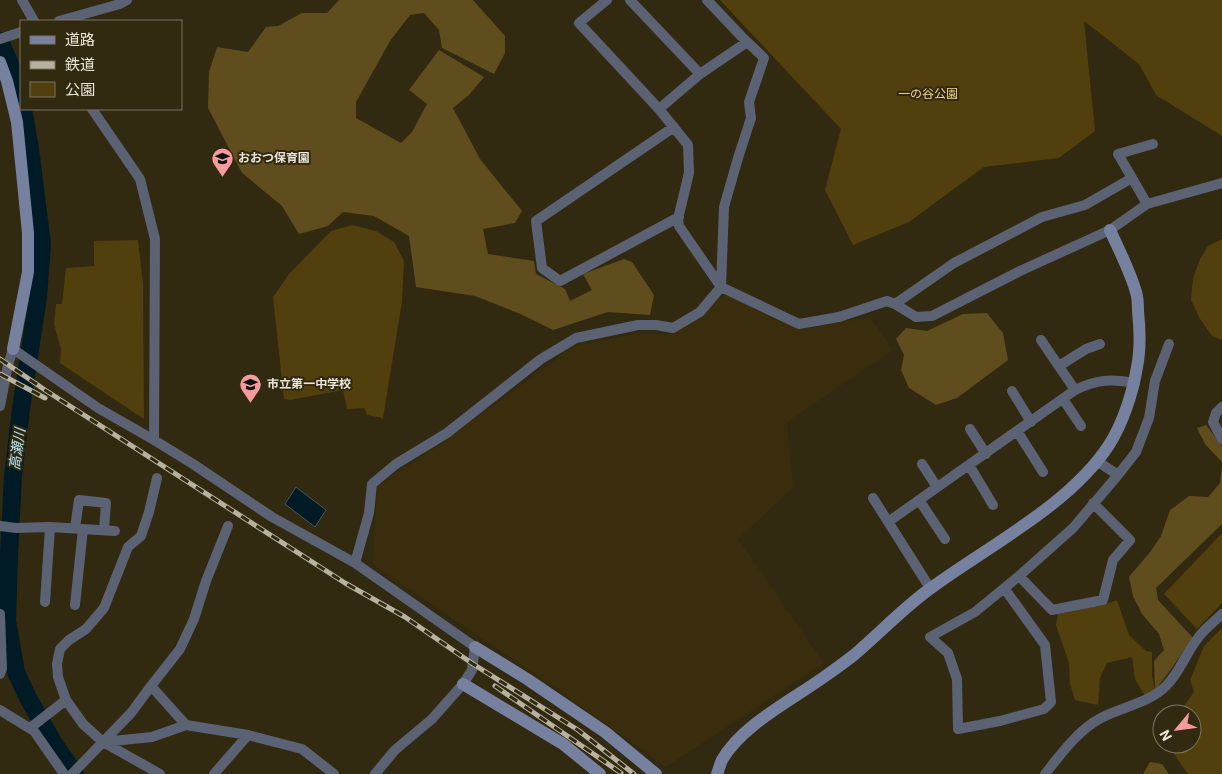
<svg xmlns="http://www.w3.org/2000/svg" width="1222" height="774" font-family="Roboto,'Noto Sans JP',sans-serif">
	<rect width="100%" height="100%" fill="#322911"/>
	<path fill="#392d0d" d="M727,294L802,329L870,317L893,350L787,422L793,488L738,539L824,663L666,767L557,689L373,565L377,487L449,438L574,346L637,333L673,334L718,299Z"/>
	<path fill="#513f0d" d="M720,0H1222V136L1156,95L1139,64L1084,21L1095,131L1059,158L984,167L909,222L853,245L825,190L841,129Z
		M352,225L376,231L394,242L404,261L402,302L383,418L367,415L364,408L347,409L343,390L290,400L284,399L273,297L289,274L331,231Z
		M1222,239V340L1212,336L1200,319L1191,300L1193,278L1200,259L1208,246Z
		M138,240L143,283L144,419L60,363L61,349L54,324L56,304H62L66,268L94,266V241Z
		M1222,533V603L1197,629L1164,594Z
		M1117,600L1129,635L1146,651L1152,652V676L1155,690L1145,696L1135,679L1132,657L1107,663L1100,678L1098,705L1075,700L1070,684L1069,663L1056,625L1058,614L1103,605Z
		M1222,628V774H1188L1167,744H1192V714H1178L1194,692L1190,680L1204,646Z"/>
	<path fill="#5f4d1d" d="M339,0H473L505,36V53L494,74L442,48L439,30L424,13L410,15L390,41L356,102V118L401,143L412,132L427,104L409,90L439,50L484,77L469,95L453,108L480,159L522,211L515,223L483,229L488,254L534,261L536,274L565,289L570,301L592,290L583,274L624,259L632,262L654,295L650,315L608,312L553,330L518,313L475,296L416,287L409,236L374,216L343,212L328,226L299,234L282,206L242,173L208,108L209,72L217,47L248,52L266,27L278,26L302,13H327Z
		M987,313L1003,333L1008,360L957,398L936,405L909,388L901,370L904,355L896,339L906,328L927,331L963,314Z
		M1206,425L1222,446V462L1205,444L1197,428Z
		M1222,465V524L1156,588L1158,600L1193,638L1166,676L1155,690L1154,661L1164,650L1159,634L1142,614L1133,596L1129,577L1150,552L1161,536L1170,510L1189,496L1208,497L1220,483Z
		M1150,762L1162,764L1169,774H1143Z"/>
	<path fill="#001b25" stroke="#46585a" d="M296,487L326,510L315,527L285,504Z"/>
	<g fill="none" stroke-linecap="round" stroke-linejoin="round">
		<path stroke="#001b25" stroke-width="18" d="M0,41L9,62L21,98
			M23,109L30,149L42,244L38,297L21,409L13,476L9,556L7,621L16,672L28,698L53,742L75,774"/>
		<path stroke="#5a6274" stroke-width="10" d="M22,0L34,21
			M607,0L579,23L659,109L688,145L689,173L678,219L679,226L721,287L799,324L839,317L887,301L895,304L916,317L932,316L1020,271L1110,230L1147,204L1222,183
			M630,0L700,74
			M59,21L120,4L127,0
			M0,39L21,32
			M92,109L140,179L155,239L154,440
			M659,109L700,74L747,42
			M674,127L536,221L542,268L560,281L679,217
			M1132,178L1118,154L1153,144
			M895,304L954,263L1042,217L1085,205L1132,178L1147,204
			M1041,340L1075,390
			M1059,366L1086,349L1100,344
			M1012,391L1031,422
			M1063,399L1081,426
			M0,406L8,365L13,349L98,408L154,440L193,464L272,517L355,563L475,647L472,670L463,684L432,719L395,750L375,774
			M1222,407L1216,413L1213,422L1222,439
			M970,429L986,454
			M1017,431L1043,472
			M922,464L937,487
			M969,465L993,505
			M1118,475L1136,452L1149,418L1155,381L1169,344
			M873,498L930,588
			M919,500L945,539
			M888,522L1075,390C1098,379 1110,379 1135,383
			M0,526L16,528L50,527L115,531
			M75,528L79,500L106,503L104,530
			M355,563L369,513L372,484L396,464L447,433L541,359L576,338L638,325H656L673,328L700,312L721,287L724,207L738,158L751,118L749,102L764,58L742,37L707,0
			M1019,576L1052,610L1103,600L1113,560L1130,540L1093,503
			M1004,588L1045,645L1051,702L1044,709L1000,721L958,729L957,679L948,653L930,637L975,612L1019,576L1073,528L1118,475L1097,461
			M45,602L50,527
			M75,605L83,529
			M0,614L2,669L0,674
			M151,686L180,649L194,619L206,581L228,526
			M66,700L58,677L57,664L60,649L69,640L86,629L104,608L128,547L141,536L149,512L157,478
			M0,710L34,731L64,774
			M30,728L66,700L83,724L103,742L152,737L186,725L248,735L302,749L334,774
			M103,742L160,774
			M72,774L131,713L151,686L186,725
			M214,774L248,735
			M1045,774C1061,754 1078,730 1101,718C1122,707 1149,703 1166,686C1180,672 1186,653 1198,638C1204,629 1214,622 1222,614"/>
		<path stroke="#75819f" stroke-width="12" d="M0,62L7,81L17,122L28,233V272L13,349
			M475,647L527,679L605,732L656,774
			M463,684L563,744L600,774
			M717,774C719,769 720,764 722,760C742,725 792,700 824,677C834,670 845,662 854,655C880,633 903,608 931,588C988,546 1070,505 1109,445C1123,423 1133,392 1137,367C1141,348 1140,330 1138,311C1138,305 1138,298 1136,292C1130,271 1119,250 1110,230"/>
		<defs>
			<path id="rail" d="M0,359L45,390L345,583L405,617L473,664L578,730L634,774
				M0,374L45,398
				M495,686L621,773"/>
		</defs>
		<use href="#rail" stroke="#b7b1a0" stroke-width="5"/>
		<use href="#rail" stroke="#322911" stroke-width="3" stroke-dasharray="9" stroke-linecap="butt"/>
	</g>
	<defs>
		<symbol id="school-pin" viewBox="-11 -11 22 30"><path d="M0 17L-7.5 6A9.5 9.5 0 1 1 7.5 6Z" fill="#f59b9d" stroke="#322911"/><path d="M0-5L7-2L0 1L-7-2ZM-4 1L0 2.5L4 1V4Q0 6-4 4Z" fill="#111"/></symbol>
	</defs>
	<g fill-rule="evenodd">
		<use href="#school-pin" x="210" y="146" width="25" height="34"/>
		<use href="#school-pin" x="238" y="372" width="25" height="34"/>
	</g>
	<g text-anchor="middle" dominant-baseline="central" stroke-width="4" stroke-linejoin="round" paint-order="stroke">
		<g font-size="12" fill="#f4d68b" stroke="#322911">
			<text x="928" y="94">一の谷公園</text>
		</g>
		<g font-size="12" font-weight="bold" fill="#ebe6d7" stroke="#322911" text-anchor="start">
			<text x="238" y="158">おおつ保育園</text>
			<text x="267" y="384">市立第一中学校</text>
		</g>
		<g font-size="14" font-style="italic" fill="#b5e9fd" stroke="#322911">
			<text transform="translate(17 449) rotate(-82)">高瀬川</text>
		</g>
	</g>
	<rect x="20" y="20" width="162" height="90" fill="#322911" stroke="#7c7560"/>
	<rect x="30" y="36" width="25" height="8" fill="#75819f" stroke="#7c7560"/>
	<text x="65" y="45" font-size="15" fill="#ebe6d7">道路</text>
	<rect x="30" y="61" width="25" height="8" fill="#b7b1a0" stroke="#7c7560"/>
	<text x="65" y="70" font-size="15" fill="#ebe6d7">鉄道</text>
	<rect x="30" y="82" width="25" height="15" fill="#513f0d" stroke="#7c7560"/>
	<text x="65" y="95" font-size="15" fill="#ebe6d7">公園</text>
	<g transform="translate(1177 729) rotate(241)"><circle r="24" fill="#322911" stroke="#7c7560"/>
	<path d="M0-4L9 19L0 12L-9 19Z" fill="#f59b9d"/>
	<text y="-8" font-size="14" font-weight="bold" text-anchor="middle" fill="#ebe6d7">N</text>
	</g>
</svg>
